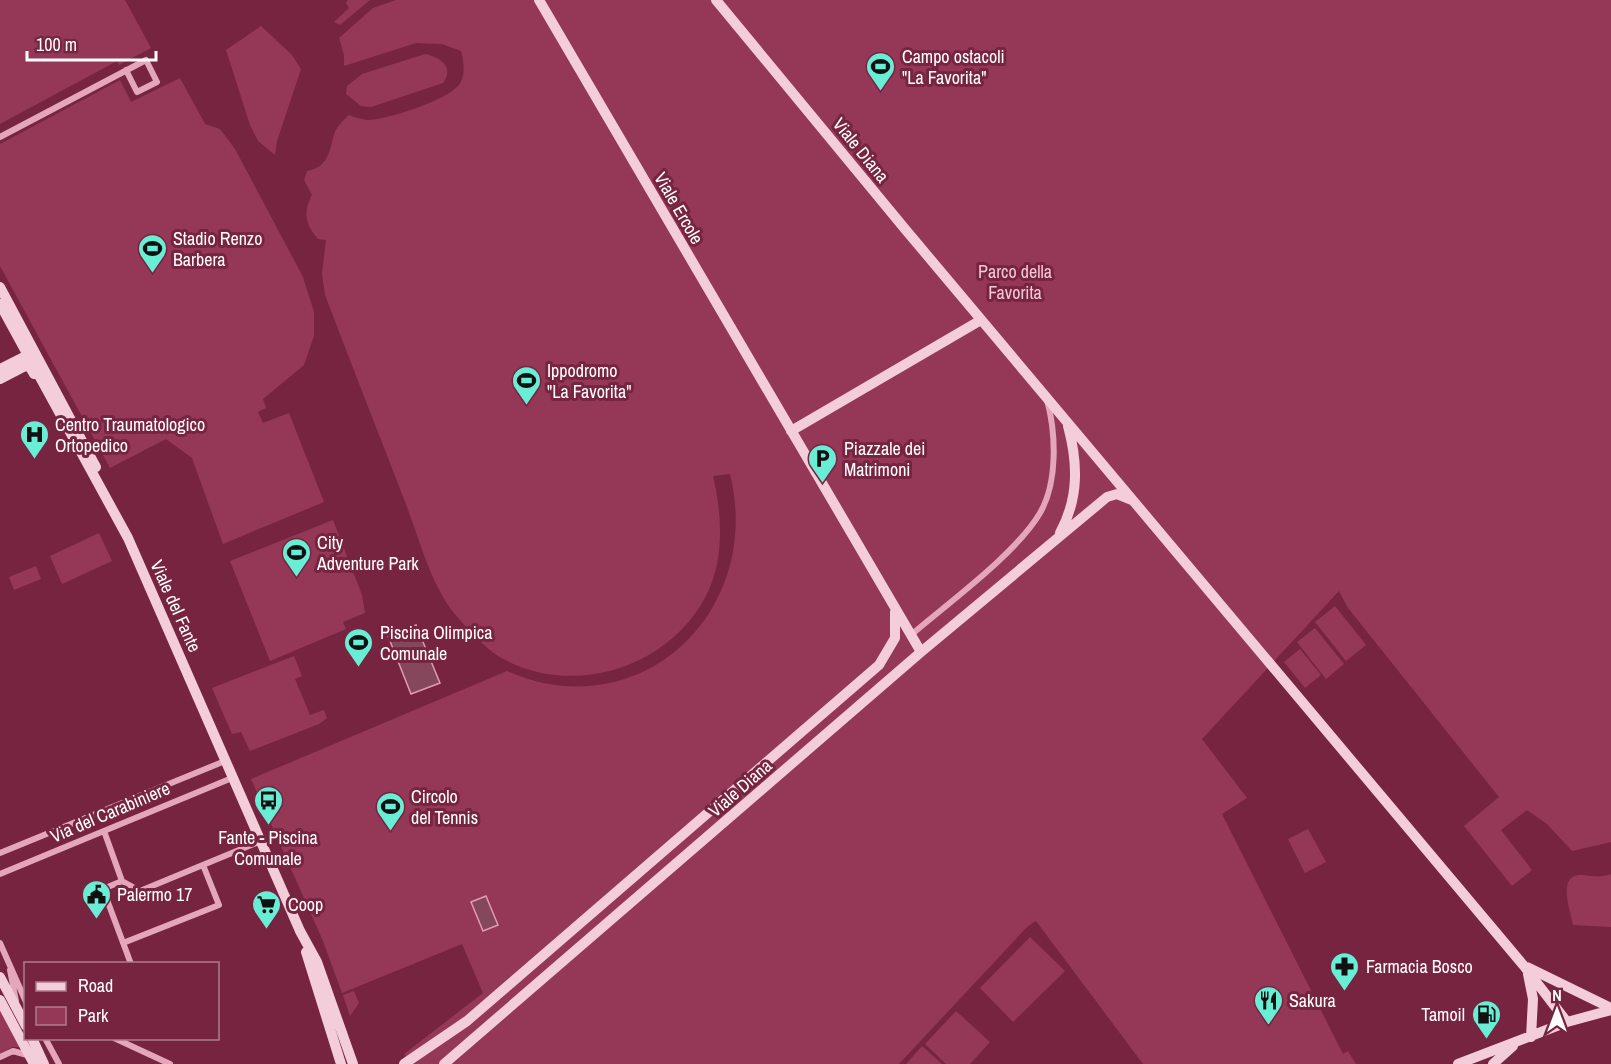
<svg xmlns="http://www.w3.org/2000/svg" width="1611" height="1064" font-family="'Archivo Narrow',sans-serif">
	<rect width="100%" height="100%" fill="#772440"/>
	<path fill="#953858" d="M0,0H125L151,48L119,65L117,61L0,124Z
		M348,0H370L340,25L334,22L349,8L346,3Z
		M396,0H1611V842L1572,851L1547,824L1527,810L1501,830L1532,870L1512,886L1464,826L1499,797L1348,608L1339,591L1202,739L1247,798L1222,814L1343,1054L1348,1051L1356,1064H1143L1036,921L1028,926L899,1064H413L404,1054L483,993L462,944L342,993L323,941L251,779L507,671C641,730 764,611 730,474L713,476C722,514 725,559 706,596C668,669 570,699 498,656C484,647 470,631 459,619C432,589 421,544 407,507C380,437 352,366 325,295L322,274L326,240L318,239C305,224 303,212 312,195L304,180L307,171C328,167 329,153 334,135C336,127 343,121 349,115C354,117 361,119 367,120C386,120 445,101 458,86C466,77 464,62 461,51L442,44L416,43L344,66V55L339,38L373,8Z
		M261,26L292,55L301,69L277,141L275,155L258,141L250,125L226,50Z
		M425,54C440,57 455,67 443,83L371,107L361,106L346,94L347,86L362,74Z
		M180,78L205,124L220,129L235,149L303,277L314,312V336L304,365L263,399L266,408L258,412L263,423L289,413L324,502L223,544L192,458L166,439L110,468L0,266V144L120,80L131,102Z
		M333,520L362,595L365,613L343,622L346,629L270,661L230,561Z
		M99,533L112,561L62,584L50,556Z
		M36,566L41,579L14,590L9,577Z
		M1335,606L1366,645L1346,661L1315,622Z
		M1315,628L1344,664L1326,679L1297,642Z
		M1300,649L1321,675L1305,688L1284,662Z
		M294,656L302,676L295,679L310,715L324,710L327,718L319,724L250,751L241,732L232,734L212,688Z
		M1308,829L1326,862L1305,873L1288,839Z
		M1611,874V927L1573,925C1570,909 1556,873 1583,875C1594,876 1600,878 1611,874Z
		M1030,937L1065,971L1013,1022L980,988Z
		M354,991L359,1003L350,1016L343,995Z
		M0,1008L20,1047H12L0,1054Z
		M956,1011L990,1042L970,1064H946L925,1044Z
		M922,1046L942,1064H906Z"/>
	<path fill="#84475b" stroke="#e49ab4" stroke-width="1.5" d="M416,625L440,683L411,694L388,636Z
		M486,896L498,925L483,931L471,902Z"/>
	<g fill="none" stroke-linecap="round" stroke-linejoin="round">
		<path stroke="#e3a6bb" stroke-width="6" d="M0,137L146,60L157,82L137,92L126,70
			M911,635C948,603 1016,554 1040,513C1058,482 1056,433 1047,400
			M104,831L122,881
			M0,853L225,761
			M0,874L232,778
			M0,943L26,1002
			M123,943L219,905L203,865
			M131,964L103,889L122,881L140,891L261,841
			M10,970L16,1001
			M45,1038L59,1064
			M114,1038L170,1064
			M0,1057L13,1051L27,1055"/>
		<path stroke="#f3ceda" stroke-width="10" d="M539,0L921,652
			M716,0L905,229L1524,966L1567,1022
			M0,287L96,467
			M0,304L128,538L300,931L317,962L353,1064
			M0,369L24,357L35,358
			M0,379L25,366L30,367L34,374
			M791,431L981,320
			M1060,533C1079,498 1078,463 1068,426
			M306,952L341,1064
			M1527,967L1611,1008
			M1528,974L1533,999L1531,1037
			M0,977L26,1026
			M0,1000L34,1064
			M32,1038L44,1064
			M404,1064L467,1021L879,665L895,638V612
			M444,1064L921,652L1107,497L1117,494L1132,500
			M1458,1064L1567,1022L1611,1010
			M1493,1064L1513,1046"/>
	</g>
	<defs>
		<symbol id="stadium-pin" viewBox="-11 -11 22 30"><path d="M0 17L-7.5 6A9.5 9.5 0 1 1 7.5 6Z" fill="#6aedd5" stroke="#772440"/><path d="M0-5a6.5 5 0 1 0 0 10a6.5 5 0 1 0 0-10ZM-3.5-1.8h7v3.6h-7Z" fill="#111"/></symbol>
		<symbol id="hospital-pin" viewBox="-11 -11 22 30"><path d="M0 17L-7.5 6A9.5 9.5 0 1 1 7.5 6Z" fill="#6aedd5" stroke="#772440"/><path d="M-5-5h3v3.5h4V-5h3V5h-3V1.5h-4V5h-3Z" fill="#111"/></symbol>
		<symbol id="parking-pin" viewBox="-11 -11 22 30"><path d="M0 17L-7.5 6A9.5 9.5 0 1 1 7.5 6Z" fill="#6aedd5" stroke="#772440"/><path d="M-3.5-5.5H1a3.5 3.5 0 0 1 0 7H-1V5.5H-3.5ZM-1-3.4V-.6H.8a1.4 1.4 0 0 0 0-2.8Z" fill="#111"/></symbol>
		<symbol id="bus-pin" viewBox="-11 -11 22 30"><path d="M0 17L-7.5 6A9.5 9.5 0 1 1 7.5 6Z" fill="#6aedd5" stroke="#772440"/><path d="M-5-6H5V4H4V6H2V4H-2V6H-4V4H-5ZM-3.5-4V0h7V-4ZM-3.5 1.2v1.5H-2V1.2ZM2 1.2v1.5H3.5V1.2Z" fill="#111"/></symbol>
		<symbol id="civic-pin" viewBox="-11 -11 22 30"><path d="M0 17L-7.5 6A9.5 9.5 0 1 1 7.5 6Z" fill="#6aedd5" stroke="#772440"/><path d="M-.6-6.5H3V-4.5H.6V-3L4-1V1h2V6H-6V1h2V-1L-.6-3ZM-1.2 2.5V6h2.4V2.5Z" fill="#111"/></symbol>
		<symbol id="supermarket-pin" viewBox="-11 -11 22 30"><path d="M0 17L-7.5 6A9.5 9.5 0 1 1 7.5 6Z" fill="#6aedd5" stroke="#772440"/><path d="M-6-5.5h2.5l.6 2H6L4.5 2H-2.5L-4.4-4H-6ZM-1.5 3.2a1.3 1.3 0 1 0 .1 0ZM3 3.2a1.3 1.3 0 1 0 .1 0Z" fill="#111"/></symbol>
		<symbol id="pharmacy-pin" viewBox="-11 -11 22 30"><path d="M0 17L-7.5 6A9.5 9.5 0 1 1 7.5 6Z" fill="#6aedd5" stroke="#772440"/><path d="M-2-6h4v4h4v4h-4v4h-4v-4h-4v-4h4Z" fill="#111"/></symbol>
		<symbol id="restaurant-pin" viewBox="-11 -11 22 30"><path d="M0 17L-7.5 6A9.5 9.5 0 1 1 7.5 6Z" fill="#6aedd5" stroke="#772440"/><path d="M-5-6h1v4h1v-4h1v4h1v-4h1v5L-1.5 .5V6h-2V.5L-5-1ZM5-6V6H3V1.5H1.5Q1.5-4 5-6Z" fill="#111"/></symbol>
		<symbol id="fuel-pin" viewBox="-11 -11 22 30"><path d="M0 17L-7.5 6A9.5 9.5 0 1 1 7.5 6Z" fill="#6aedd5" stroke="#772440"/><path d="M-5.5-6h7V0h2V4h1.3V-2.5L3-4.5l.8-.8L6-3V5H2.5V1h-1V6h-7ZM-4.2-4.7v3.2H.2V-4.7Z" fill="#111"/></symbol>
	</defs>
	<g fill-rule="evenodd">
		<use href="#stadium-pin" x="864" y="50" width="33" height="45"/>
		<use href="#stadium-pin" x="136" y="232" width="33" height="45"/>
		<use href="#stadium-pin" x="510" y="364" width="33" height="45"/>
		<use href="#hospital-pin" x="18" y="418" width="33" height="45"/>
		<use href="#parking-pin" x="806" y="442" width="33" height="45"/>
		<use href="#stadium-pin" x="280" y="536" width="33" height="45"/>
		<use href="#stadium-pin" x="342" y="626" width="33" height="45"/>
		<use href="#bus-pin" x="252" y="784" width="33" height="45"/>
		<use href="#stadium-pin" x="374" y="790" width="33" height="45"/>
		<use href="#civic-pin" x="80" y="878" width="33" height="45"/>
		<use href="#supermarket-pin" x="250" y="888" width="33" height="45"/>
		<use href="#pharmacy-pin" x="1328" y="950" width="33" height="45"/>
		<use href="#restaurant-pin" x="1252" y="984" width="33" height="45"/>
		<use href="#fuel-pin" x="1470" y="998" width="33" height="45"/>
	</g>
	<g text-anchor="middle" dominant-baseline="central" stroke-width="6" stroke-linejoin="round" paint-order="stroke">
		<g font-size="18" fill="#fff" stroke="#772440" text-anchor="start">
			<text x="902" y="56">Campo ostacoli<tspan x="902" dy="21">"La Favorita"</tspan></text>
			<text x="173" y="238">Stadio Renzo<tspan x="173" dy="21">Barbera</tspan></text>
			<text x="547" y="370">Ippodromo<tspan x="547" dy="21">"La Favorita"</tspan></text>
			<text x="55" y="424">Centro Traumatologico<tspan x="55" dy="21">Ortopedico</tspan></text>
			<text x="844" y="448">Piazzale dei<tspan x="844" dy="21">Matrimoni</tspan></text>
			<text x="317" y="542">City<tspan x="317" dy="21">Adventure Park</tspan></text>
			<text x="380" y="632">Piscina Olimpica<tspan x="380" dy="21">Comunale</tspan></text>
			<text x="411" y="796">Circolo<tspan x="411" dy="21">del Tennis</tspan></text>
			<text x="268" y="837" text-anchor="middle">Fante - Piscina<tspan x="268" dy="21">Comunale</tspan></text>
			<text x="117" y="894">Palermo 17</text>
			<text x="288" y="904">Coop</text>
			<text x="1366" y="966">Farmacia Bosco</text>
			<text x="1289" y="1000">Sakura</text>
			<text x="1465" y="1014" text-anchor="end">Tamoil</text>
		</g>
		<g font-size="18" fill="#fff" stroke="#772440">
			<text transform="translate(861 150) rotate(51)">Viale Diana</text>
			<text transform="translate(679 208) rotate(60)">Viale Ercole</text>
			<text transform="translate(176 606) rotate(66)">Viale del Fante</text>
			<text transform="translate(740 788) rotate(-41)">Viale Diana</text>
			<text transform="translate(110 812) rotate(-23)">Via del Carabiniere</text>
		</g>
		<g font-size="18" fill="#f3c8d7" stroke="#772440">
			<text x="1015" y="271">Parco della<tspan x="1015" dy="21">Favorita</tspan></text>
		</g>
	</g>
	<rect x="24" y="962" width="195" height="78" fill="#772440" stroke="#ad7c8c" stroke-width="1.5"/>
	<rect x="36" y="982" width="30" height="9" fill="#f3ceda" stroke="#ad7c8c" stroke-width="1.5"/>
	<text x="78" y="992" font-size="18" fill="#ffffff">Road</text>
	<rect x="36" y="1007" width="30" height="18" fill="#953858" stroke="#ad7c8c" stroke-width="1.5"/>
	<text x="78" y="1022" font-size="18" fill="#ffffff">Park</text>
	<g transform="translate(1557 1010)" stroke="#772440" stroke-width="4.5" paint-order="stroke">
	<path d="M0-4.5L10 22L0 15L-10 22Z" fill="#ffffff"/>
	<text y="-9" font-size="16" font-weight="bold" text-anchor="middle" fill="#ffffff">N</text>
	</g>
	<path d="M27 51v9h129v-9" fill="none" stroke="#ffffff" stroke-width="3"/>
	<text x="36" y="51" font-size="18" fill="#ffffff" stroke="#772440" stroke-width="4.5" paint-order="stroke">100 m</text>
</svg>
